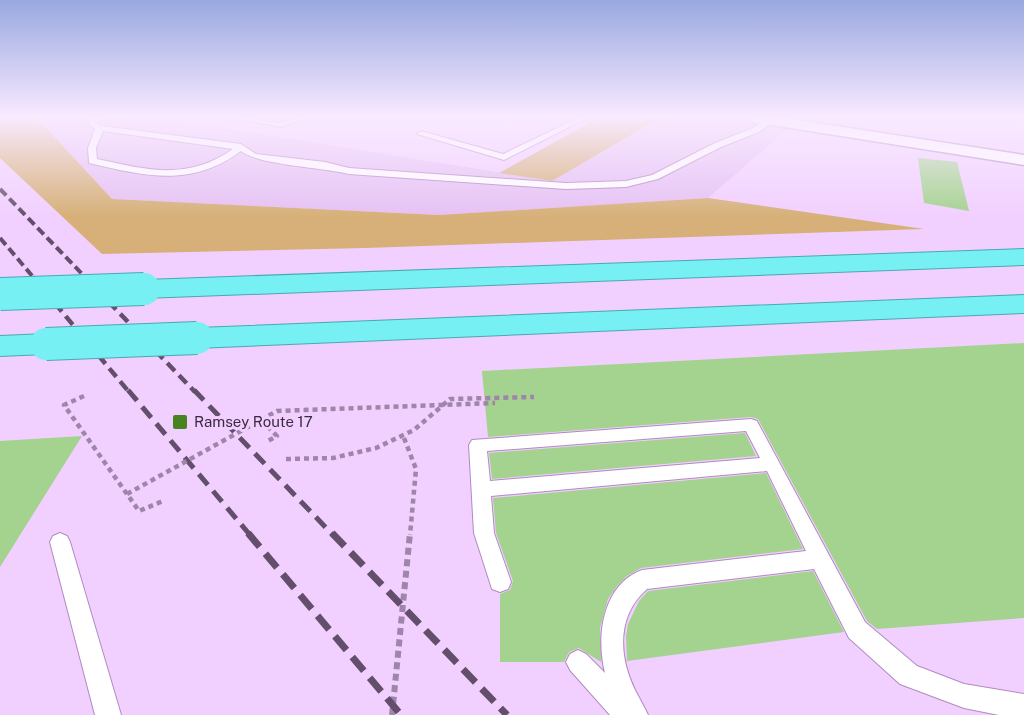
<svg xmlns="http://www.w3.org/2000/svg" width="1024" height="715" font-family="'Public Sans',sans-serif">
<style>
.built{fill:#e5c1f3}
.green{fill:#d6b078}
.building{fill:#a4d28f}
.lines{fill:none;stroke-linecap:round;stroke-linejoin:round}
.service-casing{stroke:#b18ac1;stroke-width:2}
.minor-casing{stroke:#b18ac1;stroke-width:3}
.trunk-casing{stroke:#4ba8b1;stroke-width:2}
.path-far1{stroke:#9e85a9;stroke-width:4.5;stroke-dasharray:5 4;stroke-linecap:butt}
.path{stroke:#9e85a9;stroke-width:6;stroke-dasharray:7 4.5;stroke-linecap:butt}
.service{fill:#fff;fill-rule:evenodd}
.minor{fill:#fff;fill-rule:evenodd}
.trunk{fill:#76f0f2;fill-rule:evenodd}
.rail-far3{stroke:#634f6b;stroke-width:4;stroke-dasharray:9 4.5;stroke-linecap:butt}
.rail-far2{stroke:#634f6b;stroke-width:4.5;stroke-dasharray:11 6;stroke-linecap:butt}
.rail-far1{stroke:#634f6b;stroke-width:5;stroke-dasharray:14 8;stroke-linecap:butt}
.rail{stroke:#634f6b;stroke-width:7;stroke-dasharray:18 9;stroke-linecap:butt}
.trunk-bridge-casing{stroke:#4ba8b1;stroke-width:34;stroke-linecap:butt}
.path-bridge{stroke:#9e85a9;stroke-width:4.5;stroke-dasharray:5 4;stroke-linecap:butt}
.trunk-bridge{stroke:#76f0f2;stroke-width:32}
.poi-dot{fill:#478321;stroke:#f1d0ff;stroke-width:2}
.labels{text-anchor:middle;stroke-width:6;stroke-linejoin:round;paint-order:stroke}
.poi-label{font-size:15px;fill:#3b2b41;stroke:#f1d0ff;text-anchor:start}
</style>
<rect width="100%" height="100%" fill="#f1d0ff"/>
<!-- built -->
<polygon class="built" points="36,117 200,117 185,122 552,181 662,117 734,117 790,127 708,198 439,215 112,199"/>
<!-- green -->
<g class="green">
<polygon points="0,117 36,117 112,199 439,215 708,198 924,229 366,248 102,254 0,158"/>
<polygon points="600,117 662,117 552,181 499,173"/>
</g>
<!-- building -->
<g class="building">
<polygon points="918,158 957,162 969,211 924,203"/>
<polygon points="1024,343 1024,618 877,629 867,621 758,419 751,417 488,437 482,371"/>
<polygon points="745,433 756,456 492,479 489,453"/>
<polygon points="82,436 0,567 0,441"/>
<polygon points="766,473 803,549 641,568 627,576 617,586 608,599 600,628 601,662 579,648 569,652 564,662 500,662 500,594 510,590 513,581 496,533 493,498"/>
<polygon points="813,571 844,632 627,661 626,636 628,624 639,601 648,591"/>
</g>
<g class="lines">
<defs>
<g id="service">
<path d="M91 117H103L97 124 102 126 241 144 256 154 325 162 349 168 566 183 626 181 652 175 715 143 753 128 768 118 775 120 759 132 721 147 658 179 626 187 566 189 349 174C322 167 258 165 241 151 191 188 145 176 89 163L88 148 95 129 89 125ZM103 131 233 149C187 181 148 170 97 159L96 148Z"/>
<path d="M230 117C247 115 266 125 282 122 292 120 300 116 310 117L281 127Z"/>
<polygon points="580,117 589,117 504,160 417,134 421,131 503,154"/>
<path d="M751 419 757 421 759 425 865 622 917 666 964 684 1024 694V715H999L964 708 900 684 849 638 814 569 647 589C617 615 618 655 635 690 639 698 644 706 648 715H610L570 670 566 662 570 654 578 650 586 654 605 673C596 637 602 585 642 570L806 551 767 471 491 496 494 533 511 582 508 589 500 592 492 589 474 533 469 445 472 440ZM746 431 760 458 490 481 487 451Z"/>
<polygon points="60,533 67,536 70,542 121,715 95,715 50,542 53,536"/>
</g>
<polygon id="minor" points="744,117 778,117 1024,155 1024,165 752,122"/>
<g id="trunk">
<polygon points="1024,249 1024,265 144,298 134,295 130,289 134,283 144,280"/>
<polygon points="1024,295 1024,313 197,348 186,345 181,338 186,331 197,328"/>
<polygon points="46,334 57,337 62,344 57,351 46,354 0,356 0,336"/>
</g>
</defs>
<!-- service casing -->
<use href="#service" class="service-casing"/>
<!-- minor casing -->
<use href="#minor" class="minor-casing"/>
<!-- trunk casing -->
<use href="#trunk" class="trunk-casing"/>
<!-- path-far1 -->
<g class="path-far1">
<polyline points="84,396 64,405 139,511 163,501"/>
<polyline points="261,420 277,436 268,441"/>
<polyline points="404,438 416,469 410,535"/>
<polyline points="286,459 333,458 376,448 414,430 450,399 534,397"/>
</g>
<!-- path -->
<polyline class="path" points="392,715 410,533"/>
<!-- service -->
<use href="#service" class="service"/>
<!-- minor -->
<use href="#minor" class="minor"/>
<!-- trunk -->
<use href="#trunk" class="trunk"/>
<!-- rail-far3 -->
<g class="rail-far3">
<polyline points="0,189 86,278"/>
<polyline points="0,238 34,278"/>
</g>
<!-- rail-far2 -->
<g class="rail-far2">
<polyline points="33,277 129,392"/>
<polyline points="85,277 195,392"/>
</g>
<!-- rail-far1 -->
<g class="rail-far1">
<polyline points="128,390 250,535"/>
<polyline points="194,390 333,535"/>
</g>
<!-- rail -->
<g class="rail">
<polyline points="248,533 401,715"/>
<polyline points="332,533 507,715"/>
</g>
<defs>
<g id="trunk-bridge">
<polyline points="0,294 144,289"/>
<polyline points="46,344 197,338"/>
</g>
</defs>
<!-- trunk-bridge casing -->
<use href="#trunk-bridge" class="trunk-bridge-casing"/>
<!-- path-bridge -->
<polyline class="path-bridge" points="127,494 277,411 495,403"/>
<!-- trunk-bridge -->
<use href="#trunk-bridge" class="trunk-bridge"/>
</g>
<!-- sky -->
<linearGradient id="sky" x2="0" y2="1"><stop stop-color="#99a8e1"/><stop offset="0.54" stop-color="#f9eaff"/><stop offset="1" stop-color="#f9eaff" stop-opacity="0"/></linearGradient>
<rect width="1024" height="217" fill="url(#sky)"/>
<!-- markers -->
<rect class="poi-dot" x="172" y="414" width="16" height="16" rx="3"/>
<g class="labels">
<!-- poi labels -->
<g class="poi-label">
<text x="194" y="427">Ramsey Route 17</text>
</g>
</g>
</svg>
